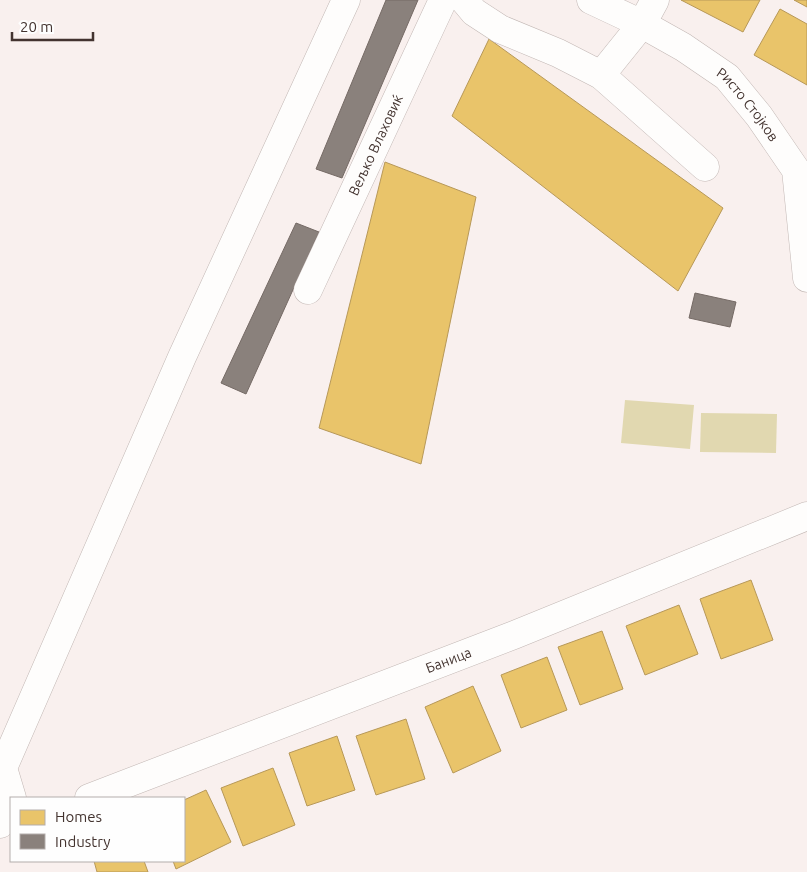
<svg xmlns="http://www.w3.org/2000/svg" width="807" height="872" font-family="Ubuntu,sans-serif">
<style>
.green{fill:#e1d8b0}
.homes{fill:#e9c46a;stroke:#b79858}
.industry{fill:#8a817c;stroke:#756a65}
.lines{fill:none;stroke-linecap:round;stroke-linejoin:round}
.street-casing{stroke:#c2b7b4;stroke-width:29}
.street{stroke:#fefdfc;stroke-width:28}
.labels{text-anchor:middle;stroke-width:5;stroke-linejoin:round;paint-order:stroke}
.street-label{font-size:14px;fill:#43332f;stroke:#fefefe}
</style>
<rect width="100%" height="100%" fill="#f9f0ee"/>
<!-- green -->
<g class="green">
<polygon points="625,400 694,405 690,449 621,443"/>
<polygon points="701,413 777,414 776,453 700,452"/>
</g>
<!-- homes -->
<g class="homes">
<polygon points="681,0 760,0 743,32"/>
<polygon points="794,0 807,0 807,7"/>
<polygon points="780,9 807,24 807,85 754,55"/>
<polygon points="489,39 723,208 678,291 452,116"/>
<polygon points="385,162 476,197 421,464 319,428"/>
<polygon points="751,580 773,640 721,659 700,599"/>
<polygon points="679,605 698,654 645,675 626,626"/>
<polygon points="602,631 623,689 580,705 558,647"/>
<polygon points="547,657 567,710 521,728 501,675"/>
<polygon points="473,686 501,751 453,773 425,707"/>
<polygon points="406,719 425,779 376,795 356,736"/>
<polygon points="337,736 355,790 307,806 289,753"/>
<polygon points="273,768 295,825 243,846 221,788"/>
<polygon points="206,790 231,842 176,869 173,861 184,861 184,800"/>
<polygon points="94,861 144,861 148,872 97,872"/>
</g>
<!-- industry -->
<g class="industry">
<polygon points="386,0 418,0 342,178 316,169"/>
<polygon points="296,223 319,232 246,394 221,383"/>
<polygon points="695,293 736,302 730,327 689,318"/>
</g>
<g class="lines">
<defs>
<g id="street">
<polyline points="464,0 474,12 500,29 558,53 601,75 705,167"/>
<path id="s1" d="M591 0 642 24 683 47 727 77 759 116 796 170 807 278"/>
<polyline points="601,75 642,24 655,0"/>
<path id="s2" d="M308 290 443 0"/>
<polyline points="12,798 3,768 182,357 346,0"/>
<path id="s3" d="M89 798 514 635 807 516"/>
<polyline points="0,824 11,799"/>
</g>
</defs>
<!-- street casing -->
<use href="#street" class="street-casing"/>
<!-- street -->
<use href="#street" class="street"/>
</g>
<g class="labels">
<!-- street labels -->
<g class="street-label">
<text dy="5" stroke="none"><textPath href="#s1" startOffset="191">Ристо Стојков</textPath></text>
<text dy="5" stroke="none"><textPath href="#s2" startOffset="160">Вељко Влаховиќ</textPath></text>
<text dy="5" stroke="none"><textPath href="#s3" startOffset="385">Баница</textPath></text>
</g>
</g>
<!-- legend -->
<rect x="10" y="797" width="175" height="65" fill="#fefefe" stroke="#b3adab"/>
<rect x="20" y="810" width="25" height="15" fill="#e9c46a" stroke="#b3adab"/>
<text x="55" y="822" font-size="15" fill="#43332f">Homes</text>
<rect x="20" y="834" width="25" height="15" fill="#8a817c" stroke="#b3adab"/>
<text x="55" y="847" font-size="15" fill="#43332f">Industry</text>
<!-- scale -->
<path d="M12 32v8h81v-8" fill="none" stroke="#43332f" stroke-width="2.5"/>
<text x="20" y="32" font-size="15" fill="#43332f" stroke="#fefefe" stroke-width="4" paint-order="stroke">20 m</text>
</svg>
